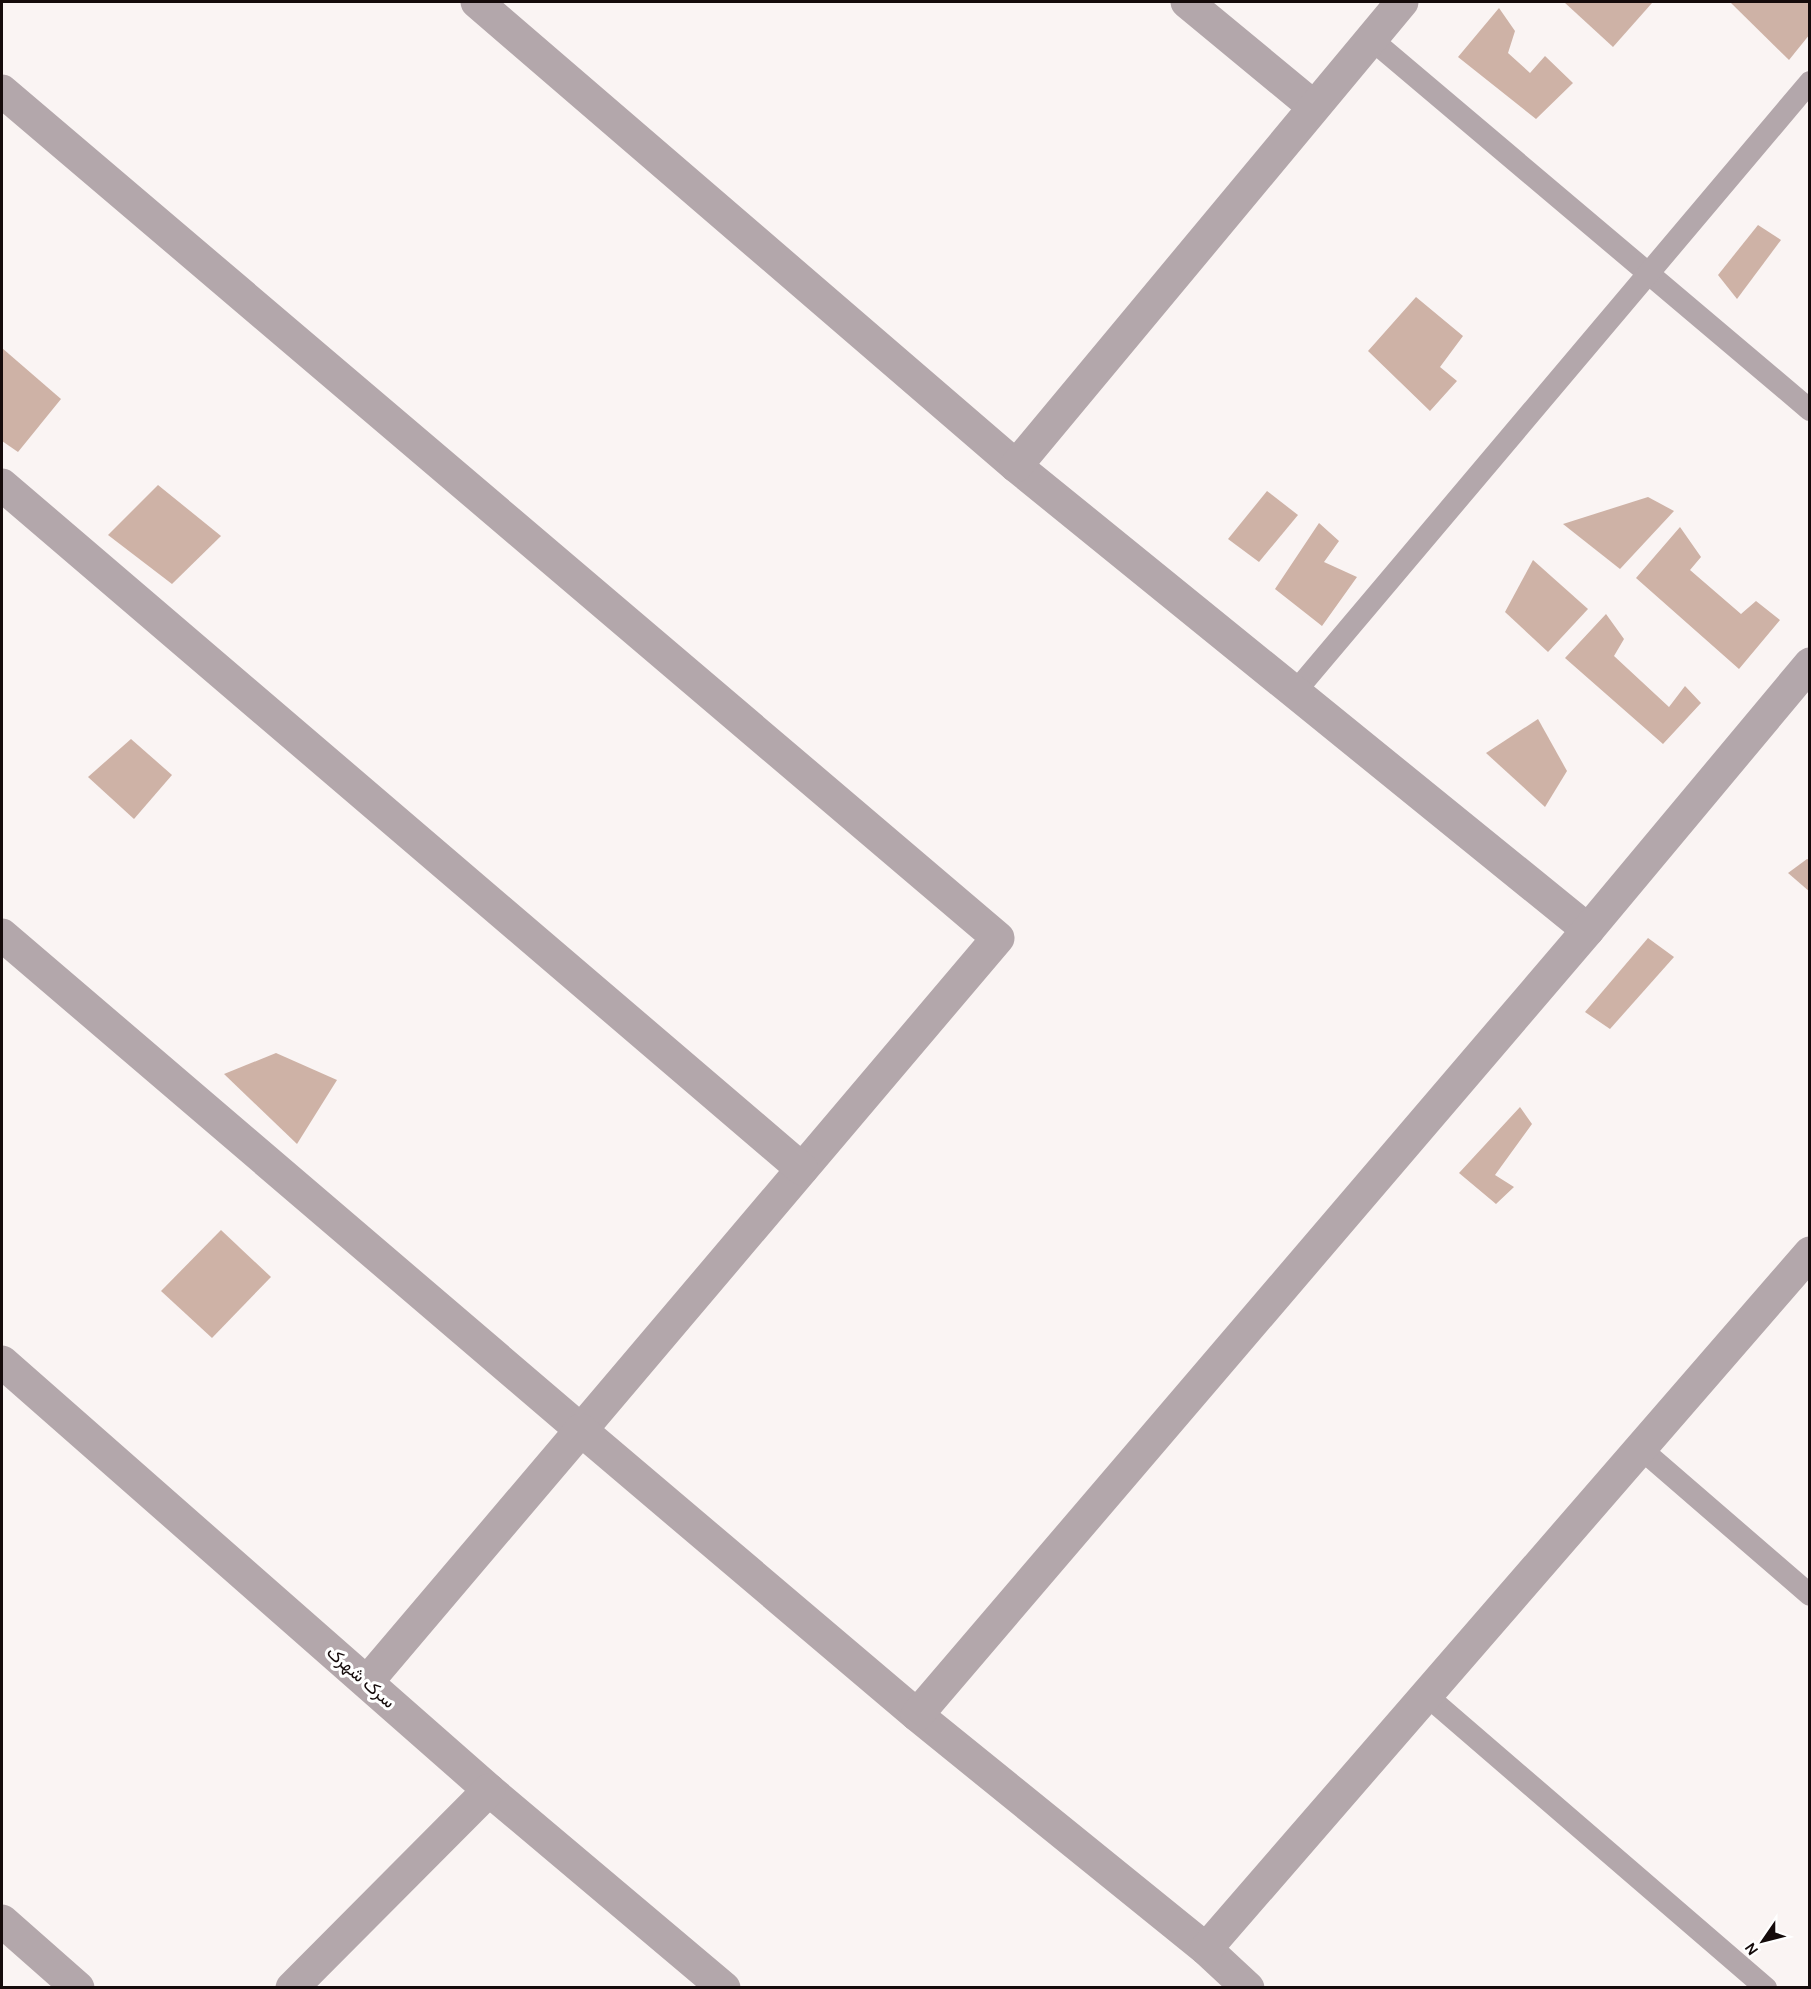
<svg xmlns="http://www.w3.org/2000/svg" width="1811" height="1989" font-family="Karla,Vazirmatn,sans-serif">
<style>
.building{fill:#ceb2a6}
.lines{fill:none;stroke-linecap:round;stroke-linejoin:round}
.lane{stroke:#b3a7ab;stroke-width:22}
.street{stroke:#b3a7ab;stroke-width:33}
.labels{text-anchor:middle;stroke-width:6;stroke-linejoin:round;paint-order:stroke}
.street-label{font-size:18px;fill:#150b0b;stroke:#fff}
</style>
<rect width="100%" height="100%" fill="#faf4f3"/>
<!-- building -->
<g class="building">
<polygon points="1564,2 1650,2 1652,3 1613,47"/>
<polygon points="1730,2 1810,2 1810,34 1789,60"/>
<polygon points="1499,8 1515,31 1508,53 1530,73 1545,56 1573,83 1536,119 1458,57"/>
<polygon points="1758,225 1781,240 1737,299 1718,275"/>
<polygon points="1416,297 1463,336 1440,367 1457,381 1430,411 1368,351"/>
<polygon points="2,348 61,399 18,452 2,441"/>
<polygon points="158,485 221,536 172,584 108,535"/>
<polygon points="1267,491 1298,515 1259,562 1228,539"/>
<polygon points="1648,497 1674,511 1620,569 1563,524"/>
<polygon points="1319,523 1339,541 1324,562 1357,577 1322,626 1275,589"/>
<polygon points="1680,527 1701,557 1690,570 1741,614 1756,601 1780,620 1739,669 1636,578"/>
<polygon points="1533,560 1588,609 1548,652 1505,612"/>
<polygon points="1606,614 1624,639 1614,656 1669,707 1685,686 1701,703 1663,744 1565,658"/>
<polygon points="1538,719 1567,771 1545,807 1486,753"/>
<polygon points="131,739 172,775 134,819 88,777"/>
<polygon points="1807,859 1810,860 1810,892 1788,873"/>
<polygon points="1648,938 1674,957 1610,1029 1585,1012"/>
<polygon points="276,1053 337,1080 297,1144 224,1074"/>
<polygon points="1520,1107 1532,1124 1495,1175 1514,1187 1496,1204 1459,1173"/>
<polygon points="221,1230 271,1277 212,1338 161,1291"/>
</g>
<g class="lines">
<!-- lane -->
<g class="lane">
<polyline points="1371,39 1810,410"/>
<polyline points="1295,692 1810,82"/>
<polyline points="1640,1448 1810,1595"/>
<polyline points="1426,1695 1766,1988"/>
</g>
<!-- street -->
<g class="street">
<polyline points="477,2 1016,466 1588,930"/>
<polyline points="1187,2 1314,107"/>
<polyline points="2,91 998,938 581,1430 2,935"/>
<polyline points="1016,466 1402,2"/>
<polyline points="2,485 802,1169"/>
<polyline points="2,1362 489,1790 724,1988"/>
<polyline points="367,1682 581,1430 917,1715 1206,1949 1248,1988"/>
<polyline points="917,1715 1588,930 1810,664"/>
<polyline points="2,1921 78,1988"/>
<polyline points="1206,1949 1810,1253"/>
<polyline points="292,1988 489,1790"/>
</g>
</g>
<g class="labels">
<!-- street labels -->
<g class="street-label">
<text transform="translate(361 1677) rotate(41)" y="6">سرک شهرک</text>
</g>
</g>
<!-- border -->
<rect width="1811" height="1989" fill="none" stroke="#150b0b" stroke-width="6"/>
<!-- north arrow -->
<g transform="translate(1763 1941) rotate(235)" stroke="#ffffff" stroke-width="4.5" paint-order="stroke">
<path d="M0-4.5L10 22L0 15L-10 22Z" fill="#150b0b"/>
<text y="-9" font-size="16" font-weight="bold" text-anchor="middle" fill="#150b0b">N</text>
</g>
</svg>
